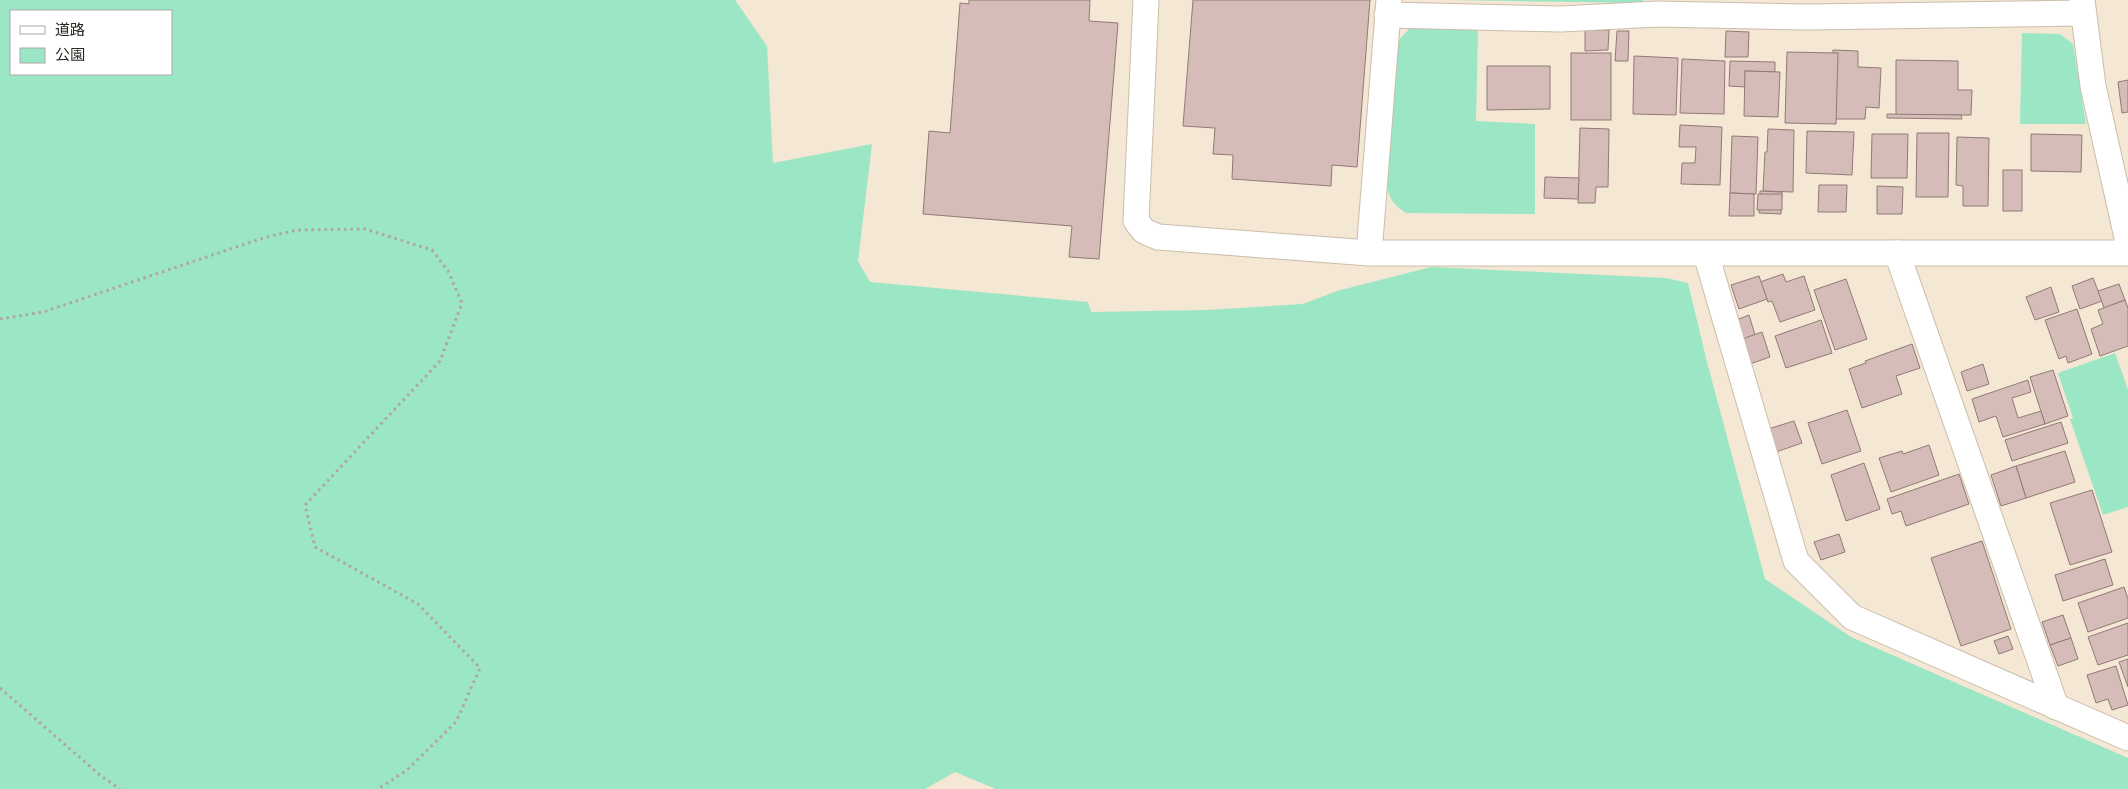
<svg xmlns="http://www.w3.org/2000/svg" width="2128" height="789" font-family="Karla,'Noto Sans JP',sans-serif">
<style>
.green{fill:#9be6c5;fill-rule:evenodd}
.building{fill:#d6bcb9;stroke:#917a76}
.lines{fill:none;stroke-linecap:round;stroke-linejoin:round}
.minor-casing{stroke:#cabeab;stroke-width:27}
.path{stroke:#b1a697;stroke-width:3;stroke-dasharray:2.5 4;stroke-linecap:butt}
.minor{stroke:#fff;stroke-width:25}
</style>
<rect width="100%" height="100%" fill="#f4e7d3"/>
<!-- green -->
<g class="green">
<path d="M0 0H735L767 46 773 163 872 144 858 261 870 282 1088 302 1091 312 1207 310 1303 304 1337 291 1431 267 1666 278 1688 283 1708 366 1765 579 1851 637 2128 758V789H996L955 772 925 789H0ZM11 11H171V74H11Z"/>
<polygon points="1452,0 1643,0 1643,3"/>
<path d="M1411 27 1478 28 1476 121 1535 124V214L1406 213C1395 206 1389 199 1387 187L1397 42Z"/>
<polygon points="2022,33 2060,34 2073,44 2086,124 2020,124"/>
<polygon points="2115,353 2128,390 2128,507 2103,515 2070,419 2073,418 2058,373"/>
</g>
<!-- building -->
<g class="building">
<polygon points="969,0 1090,0 1089,21 1118,23 1099,259 1069,257 1072,226 923,214 929,131 950,133 960,3 969,4"/>
<polygon points="1193,0 1370,0 1357,167 1332,165 1331,186 1232,179 1233,155 1213,154 1215,128 1183,126"/>
<polygon points="1585,30 1609,30 1608,50 1585,51"/>
<polygon points="1617,31 1629,31 1628,61 1615,61"/>
<polygon points="1726,31 1749,32 1748,57 1725,57"/>
<polygon points="1833,50 1858,51 1858,67 1881,68 1879,108 1866,107 1865,119 1831,119"/>
<polygon points="1787,52 1838,53 1836,124 1785,123"/>
<rect x="1571" y="53" width="40" height="67"/>
<polygon points="1634,56 1678,58 1676,115 1633,114"/>
<polygon points="1682,59 1725,61 1724,114 1680,113"/>
<polygon points="1896,60 1958,61 1958,90 1972,90 1971,115 1896,115"/>
<polygon points="1730,61 1775,62 1775,72 1745,71 1745,87 1729,86"/>
<polygon points="1487,66 1550,66 1550,109 1487,110"/>
<polygon points="1745,71 1780,72 1778,117 1744,116"/>
<polygon points="2128,80 2128,112 2122,113 2118,82"/>
<polygon points="1887,114 1961,115 1962,119 1887,118"/>
<polygon points="1680,125 1722,127 1720,185 1681,184 1682,163 1695,163 1696,147 1679,147"/>
<polygon points="1580,128 1609,129 1608,187 1596,187 1595,203 1578,203"/>
<polygon points="1768,129 1794,130 1793,192 1763,191 1765,152 1767,152"/>
<polygon points="1807,131 1854,132 1852,175 1806,173"/>
<polygon points="1917,133 1949,133 1948,197 1916,197"/>
<polygon points="1872,134 1908,134 1907,178 1871,178"/>
<polygon points="2031,134 2082,135 2081,172 2031,171"/>
<polygon points="1732,136 1758,137 1756,194 1730,193"/>
<polygon points="1957,137 1989,138 1988,206 1963,206 1963,186 1956,185"/>
<rect x="2003" y="170" width="19" height="41"/>
<polygon points="1545,177 1579,178 1578,199 1544,198"/>
<polygon points="1819,185 1847,185 1846,212 1818,212"/>
<polygon points="1877,186 1903,187 1902,214 1877,214"/>
<polygon points="1760,191 1782,192 1781,214 1759,213"/>
<polygon points="1730,193 1754,194 1754,216 1729,216"/>
<polygon points="1758,194 1782,194 1782,210 1757,210"/>
<polygon points="1783,274 1786,282 1804,276 1815,310 1780,322 1772,301 1768,302 1760,282"/>
<polygon points="1759,276 1767,299 1739,309 1731,285"/>
<polygon points="2093,278 2102,301 2080,309 2072,286"/>
<polygon points="1846,279 1867,339 1835,350 1814,290"/>
<polygon points="2119,284 2125,300 2104,308 2098,291"/>
<polygon points="2051,287 2059,312 2035,320 2026,297"/>
<polygon points="2125,300 2128,308 2128,346 2100,356 2091,329 2103,324 2098,310"/>
<polygon points="2077,309 2092,354 2068,363 2066,356 2059,359 2045,320"/>
<polygon points="1749,315 1755,335 1740,340 1734,321"/>
<polygon points="1821,320 1832,353 1786,368 1775,336"/>
<polygon points="1762,332 1770,357 1747,365 1739,340"/>
<polygon points="1912,344 1920,368 1896,376 1902,394 1862,408 1849,369 1866,363 1865,361"/>
<polygon points="1983,364 1989,384 1967,391 1961,372"/>
<polygon points="2053,370 2068,416 2045,424 2030,377"/>
<polygon points="2028,380 2031,392 2012,398 2018,418 2041,411 2045,424 2003,437 1996,416 1979,422 1972,399"/>
<polygon points="1847,410 1861,451 1822,464 1808,423"/>
<polygon points="1794,421 1802,443 1776,452 1768,429"/>
<polygon points="2061,422 2068,443 2012,461 2005,440"/>
<polygon points="1929,445 1939,475 1891,492 1879,458 1902,451 1903,454"/>
<polygon points="2065,451 2075,482 2026,498 2016,466"/>
<polygon points="1864,463 1880,509 1846,521 1831,475"/>
<polygon points="2016,466 2026,498 2001,506 1991,475"/>
<polygon points="1959,474 1969,504 1906,526 1901,511 1892,514 1887,499"/>
<polygon points="2092,490 2112,552 2070,565 2050,503"/>
<polygon points="1839,534 1845,552 1821,560 1814,542"/>
<polygon points="1982,541 2011,629 1961,646 1931,558"/>
<polygon points="2105,559 2113,585 2063,601 2055,575"/>
<polygon points="2124,587 2128,599 2128,618 2088,632 2078,603"/>
<polygon points="2063,615 2071,638 2050,645 2042,622"/>
<polygon points="2128,623 2128,655 2098,665 2088,637"/>
<polygon points="2008,636 2013,649 1999,654 1994,641"/>
<polygon points="2071,638 2078,659 2058,666 2050,645"/>
<polygon points="2128,659 2128,687 2119,662"/>
<polygon points="2116,666 2128,705 2112,710 2108,699 2096,703 2087,675"/>
</g>
<g class="lines">
<defs>
<g id="minor">
<polyline points="1146,0 1136,221 1144,231 1158,237 1369,253 2128,253"/>
<polyline points="2082,0 2093,86 2128,242"/>
<polyline points="1387,15 1561,19 1657,14 1808,17 2082,13"/>
<polyline points="1369,253 1389,0"/>
<polyline points="1897,253 2056,707"/>
<polyline points="1706,254 1796,561 1852,617 2128,738"/>
</g>
</defs>
<!-- minor casing -->
<use href="#minor" class="minor-casing"/>
<!-- path -->
<g class="path">
<polyline points="0,319 43,312 263,238 297,230 365,229 432,250 448,271 462,303 440,361 305,505 315,547 418,604 480,668 456,722 407,770 378,789"/>
<polyline points="0,688 101,776 120,789"/>
</g>
<!-- minor -->
<use href="#minor" class="minor"/>
</g>
<!-- legend -->
<rect x="10" y="10" width="162" height="65" fill="#ffffff" stroke="#aba9a6"/>
<rect x="20" y="26" width="25" height="8" fill="#ffffff" stroke="#aba9a6"/>
<text x="55" y="35" font-size="15" fill="#2c2720">道路</text>
<rect x="20" y="48" width="25" height="15" fill="#9be6c5" stroke="#aba9a6"/>
<text x="55" y="60" font-size="15" fill="#2c2720">公園</text>
</svg>
